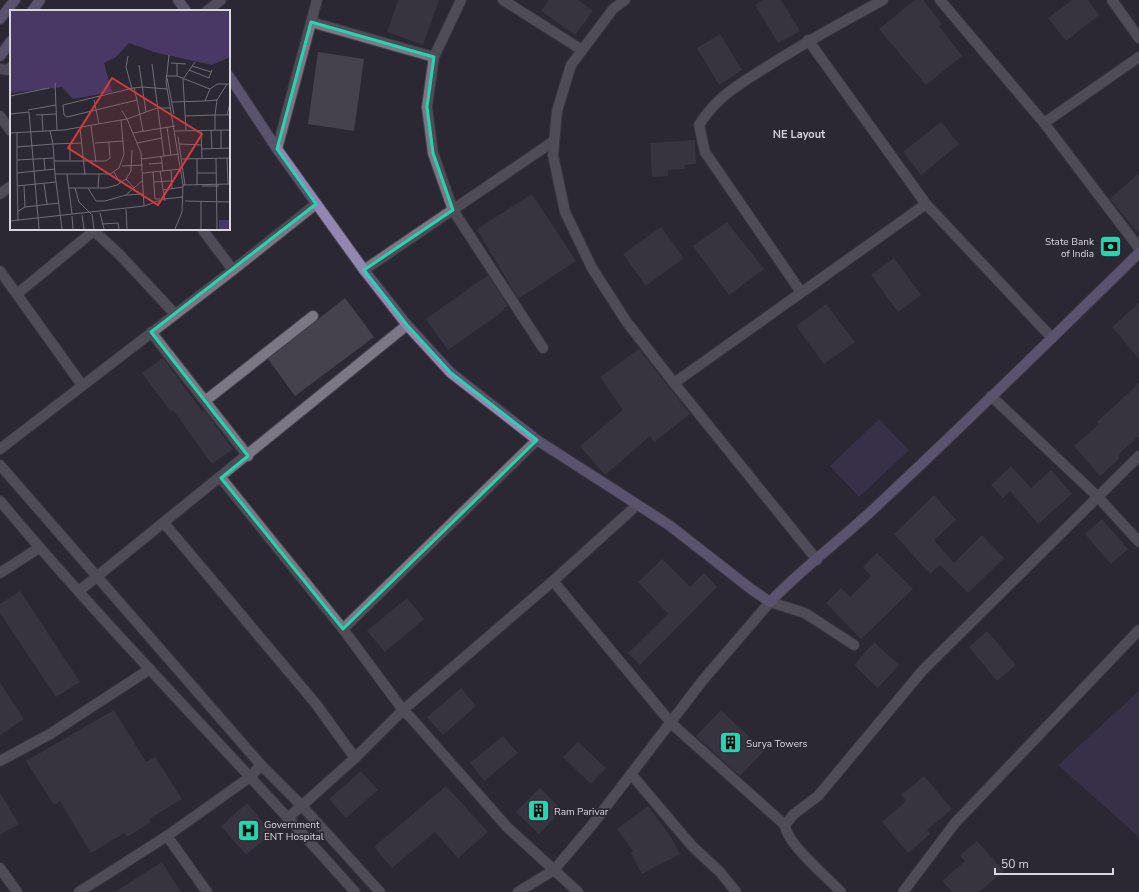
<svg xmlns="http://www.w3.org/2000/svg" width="1139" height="892" font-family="'Nunito Sans',sans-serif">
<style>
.green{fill:#473865}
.building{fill:#45424e}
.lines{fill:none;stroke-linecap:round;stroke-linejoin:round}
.minor-casing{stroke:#47444e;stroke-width:12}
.major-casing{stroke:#47444e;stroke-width:12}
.minor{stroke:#7b7885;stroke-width:10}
.major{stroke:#9486b3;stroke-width:10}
.marked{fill:none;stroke:#25d5ae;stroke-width:3;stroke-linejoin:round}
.labels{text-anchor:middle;stroke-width:3.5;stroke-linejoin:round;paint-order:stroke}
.poi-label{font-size:10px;fill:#d9d7de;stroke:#2b2833;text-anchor:start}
.neighbourhood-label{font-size:11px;font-weight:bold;fill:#d3cfdd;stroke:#2b2833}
.inset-road{fill:none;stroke:#716e77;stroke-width:1}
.view{fill:#d63a3a;fill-opacity:0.15;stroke:#d63a3a;stroke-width:2}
.inset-edge{fill:none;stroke:#d9d7de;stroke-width:2}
</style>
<rect width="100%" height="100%" fill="#2b2833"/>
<!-- green -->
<g class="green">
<polygon points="879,419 909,450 859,497 830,466"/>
<polygon points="1139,691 1139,837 1058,765"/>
</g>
<!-- building -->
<g class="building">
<polygon points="398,0 439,0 423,45 387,32"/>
<polygon points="549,0 578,0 593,11 575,35 541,11"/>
<polygon points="764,0 781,0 800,31 778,43 755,5"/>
<polygon points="915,0 923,0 942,24 939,26 962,56 926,85 879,29"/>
<polygon points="1072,0 1088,0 1099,15 1066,41 1048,18"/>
<polygon points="720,34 742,70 719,85 697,48"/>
<polygon points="318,52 364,59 354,131 308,124"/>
<polygon points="941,122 959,144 921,175 903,152"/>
<polygon points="695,140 696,164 684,165 685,169 668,170 668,176 652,177 650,143"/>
<polygon points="1139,173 1139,234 1110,199"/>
<polygon points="532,194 576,261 518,299 477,229"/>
<polygon points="727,222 764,269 729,295 693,246"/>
<polygon points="661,227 684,258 646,286 623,254"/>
<polygon points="894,258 921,295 898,312 871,275"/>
<polygon points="488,275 508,306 504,308 505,310 448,350 426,319"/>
<polygon points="345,298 374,337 295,396 268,359"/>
<polygon points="1139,303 1139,359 1112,327"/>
<polygon points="826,304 855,342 824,364 796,326"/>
<polygon points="639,349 690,414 654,442 650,436 605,475 580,446 623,410 600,377"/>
<polygon points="163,358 202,411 204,410 233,449 212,464 173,410 171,412 142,373"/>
<polygon points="1139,383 1139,436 1118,455 1120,458 1100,476 1074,446 1099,424 1097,422"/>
<polygon points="1011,466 1031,488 1051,470 1072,494 1038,524 1010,491 1003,498 991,485"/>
<polygon points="934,495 956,520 934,540 954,563 982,535 1004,558 968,593 940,565 930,574 894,534"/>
<polygon points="1102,519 1128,549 1111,564 1085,534"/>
<polygon points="877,553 913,589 861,639 826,603 841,588 850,597 871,576 863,567"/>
<polygon points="662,559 690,587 704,573 717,587 640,665 628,653 668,614 638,582"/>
<polygon points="20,591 80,682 56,697 0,613 0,604"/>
<polygon points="407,598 424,619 385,652 367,631"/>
<polygon points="987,631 1016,665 997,681 969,647"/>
<polygon points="874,642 899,665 878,688 854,665"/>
<polygon points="0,683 24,719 0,735"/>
<polygon points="461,688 476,706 443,735 427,717"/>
<polygon points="114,710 146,762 155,757 182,799 149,819 151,822 127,837 124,833 91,853 60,801 54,805 26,761"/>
<polygon points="721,710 764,751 740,776 696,736"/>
<polygon points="503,736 518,753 484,781 470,763"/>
<polygon points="578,742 606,768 591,784 563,757"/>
<polygon points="361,771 378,790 346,818 329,799"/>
<polygon points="924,776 952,809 927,830 930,834 908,853 882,822 906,801 901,795"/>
<polygon points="446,786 488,832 458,858 435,832 392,868 374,847"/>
<polygon points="540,788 562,810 539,834 516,812"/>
<polygon points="0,793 19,824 0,835"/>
<polygon points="247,803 272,833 246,855 221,826"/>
<polygon points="648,806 671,837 680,854 642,874 631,853 633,851 617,829"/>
<polygon points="977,841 1004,871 979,892 952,892 942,881 965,861 960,855"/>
<polygon points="162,862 181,892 115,892"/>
</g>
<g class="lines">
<defs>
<g id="minor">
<polyline points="461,0 434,57 427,107 433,153 453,210 543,348"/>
<polyline points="503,0 582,50"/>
<polyline points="625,0 613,9 571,65 557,111 553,155 565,212 592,268 626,321 674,383 817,560"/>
<polyline points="940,0 1044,123 1139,248"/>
<polyline points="1112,0 1139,38"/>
<polyline points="207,11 221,0"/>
<polyline points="311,22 434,57"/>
<polyline points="808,40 926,204 1052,338"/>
<polyline points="0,69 7,70 11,67"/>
<polyline points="0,116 11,131"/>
<polyline points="1044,123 1139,57"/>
<polyline points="277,149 317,0"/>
<polyline points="0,194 11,186"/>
<polyline points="92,229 120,255 175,314"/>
<polyline points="202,229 233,270"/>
<polyline points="364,270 554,141"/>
<polyline points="0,271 82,385"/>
<path d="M801 292 705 152 699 125C717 96 741 83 768 66 806 42 844 21 883 0"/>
<polyline points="17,294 96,229"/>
<polyline points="151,332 248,456"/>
<polyline points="674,383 926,204"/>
<polyline points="991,396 1097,496 1139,542"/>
<polyline points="205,401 313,316"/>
<polyline points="0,449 233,270 316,204"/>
<polyline points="0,465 261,765 302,806 380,892"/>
<polyline points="221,478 343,629 403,710 412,719 507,827 578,892"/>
<path d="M0 501C113 636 238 760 355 892"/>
<polyline points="164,523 316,704 355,758"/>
<polyline points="0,573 39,548"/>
<polyline points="553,581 672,724 785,825"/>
<polyline points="79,591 407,325"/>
<polyline points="343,629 537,440"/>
<polyline points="0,761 50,734 150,669"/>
<polyline points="631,774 692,846 720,872 736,892"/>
<polyline points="288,818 355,758 403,710 553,581 637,505"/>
<polyline points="167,836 207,892"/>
<polyline points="0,868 17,892"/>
<polyline points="79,892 167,836 250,777 261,765"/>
<polyline points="518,892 554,870 592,825 703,680 770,602 805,613 854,645"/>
<path d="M841 892C827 877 786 843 785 825L794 814 818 796 923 670 1139 456"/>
<polyline points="903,892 955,823 1139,630"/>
</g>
<g id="major">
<polyline points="178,0 186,11"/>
<polyline points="32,11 40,0"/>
<polyline points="0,19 15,0"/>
<polyline points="0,56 11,41"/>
<path d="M229 76 277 149 364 270 407 325 451 373 537 440 669 525 751 589 770 602C804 566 845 537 880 503 968 421 1053 337 1139 253"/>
</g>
</defs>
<!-- minor casing -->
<use href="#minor" class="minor-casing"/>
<!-- major casing -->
<use href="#major" class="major-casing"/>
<!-- minor -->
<use href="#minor" class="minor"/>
<!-- major -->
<use href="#major" class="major"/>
</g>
<!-- marked area -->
<path d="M0 0H1139V892H0ZM311 22 434 57 427 107 433 153 453 210 364 270 407 325 451 373 537 440 343 629 221 478 248 456 151 332 316 204 277 149Z" fill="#2b2833" fill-opacity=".55" fill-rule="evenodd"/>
<path class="marked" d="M311 22 434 57 427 107 433 153 453 210 364 270 407 325 451 373 537 440 343 629 221 478 248 456 151 332 316 204 277 149Z"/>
<!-- icons -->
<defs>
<symbol id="bank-square" viewBox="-11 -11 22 22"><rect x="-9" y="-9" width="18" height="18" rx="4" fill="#25d5ae" stroke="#2b2833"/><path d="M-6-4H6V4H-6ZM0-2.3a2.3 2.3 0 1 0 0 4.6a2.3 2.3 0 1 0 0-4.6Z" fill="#111"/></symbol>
<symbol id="building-square" viewBox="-11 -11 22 22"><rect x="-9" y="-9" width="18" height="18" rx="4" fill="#25d5ae" stroke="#2b2833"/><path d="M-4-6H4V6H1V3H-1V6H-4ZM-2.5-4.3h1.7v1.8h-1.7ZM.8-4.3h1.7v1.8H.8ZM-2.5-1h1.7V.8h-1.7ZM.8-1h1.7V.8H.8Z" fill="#111"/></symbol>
<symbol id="hospital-square" viewBox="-11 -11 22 22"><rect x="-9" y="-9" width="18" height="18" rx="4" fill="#25d5ae" stroke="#2b2833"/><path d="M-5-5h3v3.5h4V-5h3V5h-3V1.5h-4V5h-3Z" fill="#111"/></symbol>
</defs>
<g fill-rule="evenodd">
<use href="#bank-square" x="1098" y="234" width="25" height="25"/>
<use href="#building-square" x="718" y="730" width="25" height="25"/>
<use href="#building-square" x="526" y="798" width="25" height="25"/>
<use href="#hospital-square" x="236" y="818" width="25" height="25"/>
</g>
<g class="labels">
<!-- poi labels -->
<g class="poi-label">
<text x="1094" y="245" text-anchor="end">State Bank<tspan x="1094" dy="12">of India</tspan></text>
<text x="746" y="747">Surya Towers</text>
<text x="554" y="815">Ram Parivar</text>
<text x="264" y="828">Government<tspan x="264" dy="12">ENT Hospital</tspan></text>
</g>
<!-- neighbourhood labels -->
<g class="neighbourhood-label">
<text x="799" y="138">NE Layout</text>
</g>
</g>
<!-- overview -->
<g transform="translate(10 10)">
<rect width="220" height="220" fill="#2b2833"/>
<path d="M0 1H220V47L202 55 144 42 119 33 106 47 94 53 102 82 63 89 52 77 0 83ZM209 210H220V219H209Z" fill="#473865"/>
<path class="inset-road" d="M159 45 156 72 173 175 220 174M118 46 116 57 122 79M161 53 176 54M142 54 154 146M129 55 136 102M182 56 201 62M179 60 199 68 202 60M156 66H167L200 79 207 74H220M167 66V53M157 68 164 104M45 73 47 120M124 78 127 90 57 107 54 105 53 95 123 78H124L132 77 157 79M0 86 39 78M84 90 89 114M127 90 133 121M195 91 207 90 217 74M162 92 195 91 200 79M18 100 46 95M112 101 117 109 147 98H161M0 104 19 102 29 219M26 105 46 104M32 105 33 121M217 105 220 93M175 106 205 105 207 90M81 116 86 152M157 117 161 145M70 118 75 165M176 120 173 69 185 52M191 120 192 149M201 120 202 139M205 120V105H220M211 120V139M40 121 43 134 71 133M165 121 220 120M0 123 54 120 117 109 131 143 134 196M7 123V163L45 159M123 123 165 116M168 127 175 175M85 133 114 131M127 133 152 128M60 134V150M169 134 192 135M7 137 43 134 44 148M192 139 220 138M151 146 153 161M34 148 35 160M217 148 218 174M132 149 169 144M172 149 220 148M187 149V175M206 149 207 219M7 150 44 148V151H96L100 148 99 132M44 151 45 164M139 154 152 153M112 156 133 155M161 160 162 179M150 161 155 191M104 162 110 173M143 162 145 189H150M7 163 8 211M133 163 171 159M187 163H206M57 164H100L109 158 114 144 111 110M116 169 124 178M144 172 161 171M34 174 37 194M7 176 46 172M14 176 15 197M192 176H209M59 178H96L107 175 116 169 121 161 122 140M65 178 69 192 81 204M78 178 86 191H95L116 185 133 170M88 178 89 164M153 180 173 177M116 185 133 184M175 191 220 192M191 192V219M116 199 117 219M7 202 15 197 49 193M90 203 94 219M82 204 84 219M72 205 74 219M62 206 63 219M0 211 134 196 154 189 173 187M92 214 108 213 109 219M52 219 45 164H57L62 204M165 219 172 202 173 175"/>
<path class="view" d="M102 68 192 124 148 195 58 138Z"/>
<rect width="220" height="220" class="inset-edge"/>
</g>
<!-- scale -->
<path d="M995 868v6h118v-6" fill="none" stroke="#d9d7de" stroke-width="2"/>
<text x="1001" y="868" font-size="12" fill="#d9d7de" stroke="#2b2833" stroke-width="3" paint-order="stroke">50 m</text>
</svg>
